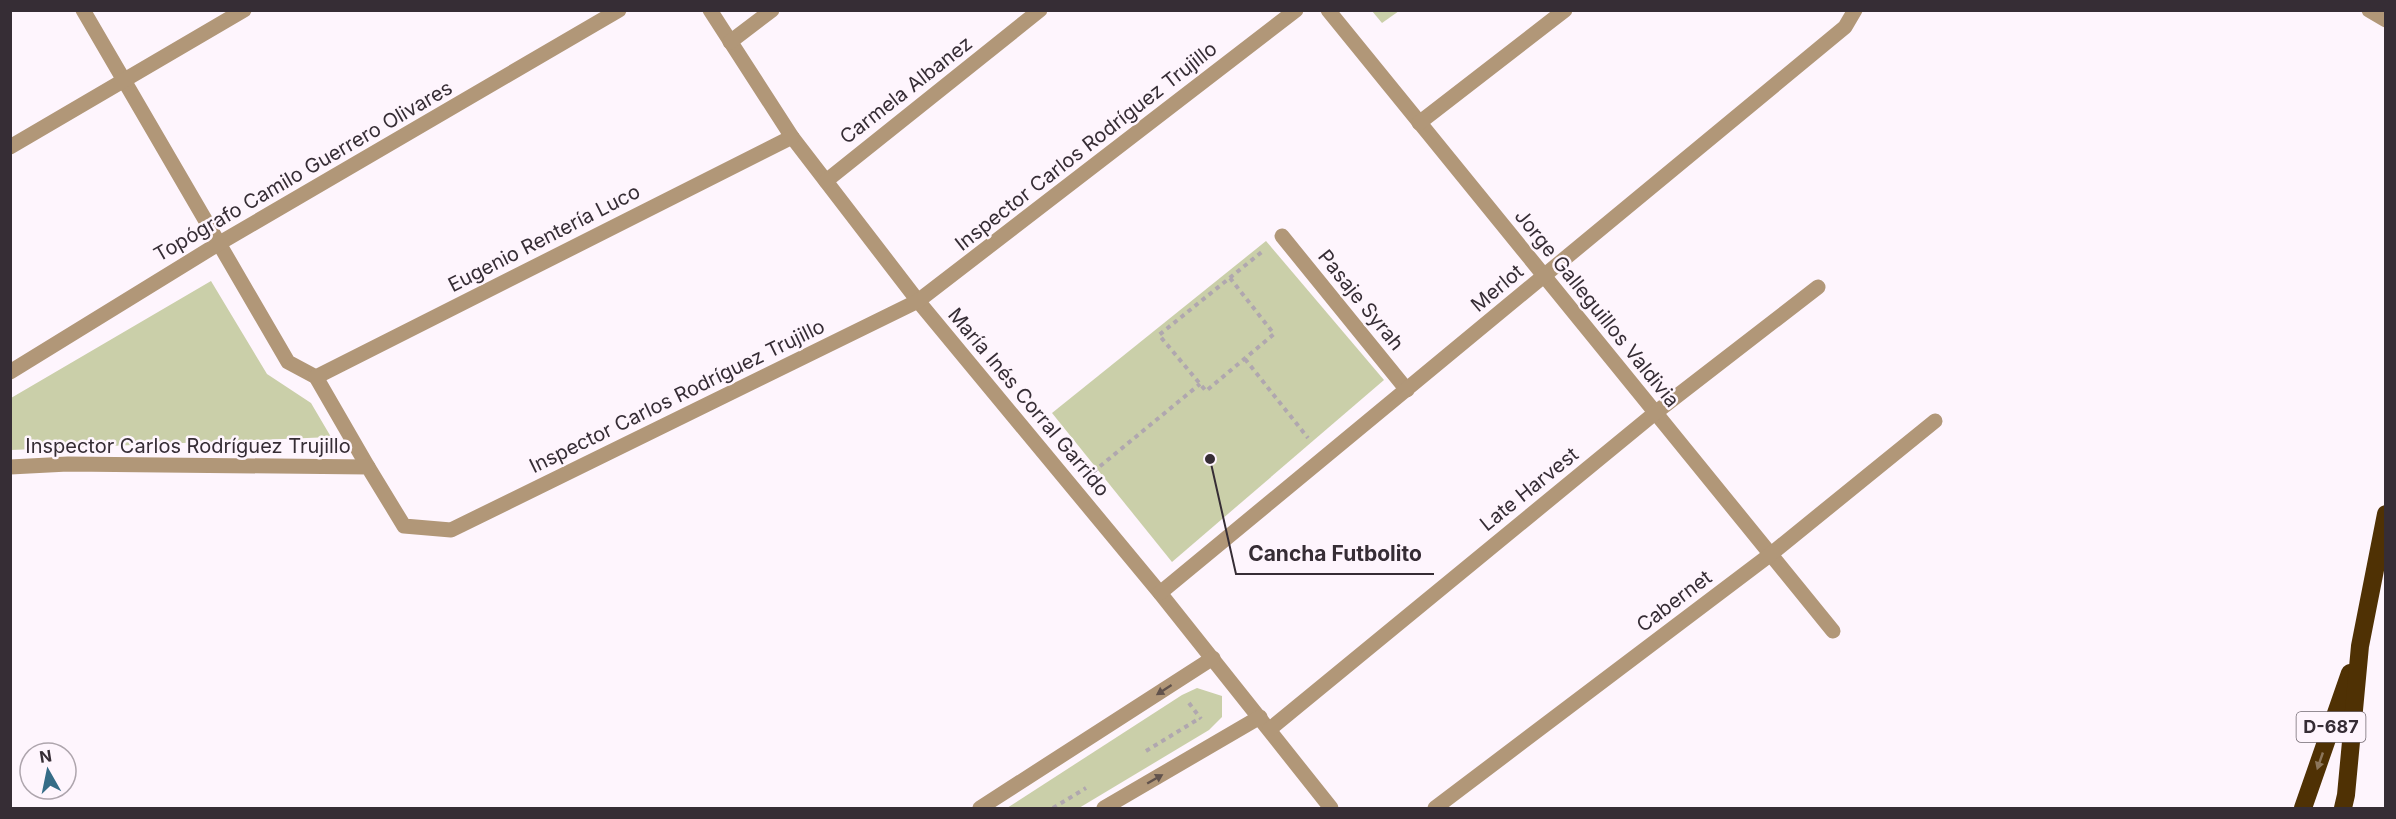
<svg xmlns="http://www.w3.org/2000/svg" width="2396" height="819" font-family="Inter,sans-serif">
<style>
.green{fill:#cacfa9}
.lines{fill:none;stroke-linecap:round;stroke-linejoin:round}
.path{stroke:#b0a7af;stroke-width:4;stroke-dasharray:4.5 4.5;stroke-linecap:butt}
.minor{stroke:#b19778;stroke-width:15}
.highway{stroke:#4f3104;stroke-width:18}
.oneway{fill:#61524c}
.oneway2{fill:#8c765b}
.labels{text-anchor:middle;stroke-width:5;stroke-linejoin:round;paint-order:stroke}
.shield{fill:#fef5fd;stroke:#726971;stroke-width:1.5}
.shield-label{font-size:18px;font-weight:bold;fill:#362d35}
.street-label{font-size:20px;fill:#362d35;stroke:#fef5fd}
.leader{fill:none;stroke:#362d35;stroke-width:2}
.callout-dot{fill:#362d35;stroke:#fef5fd;stroke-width:2}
.callout-label{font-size:21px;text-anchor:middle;font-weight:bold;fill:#362d35;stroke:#fef5fd;stroke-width:5;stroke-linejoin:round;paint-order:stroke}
</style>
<rect width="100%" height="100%" fill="#fef5fd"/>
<!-- green -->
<g class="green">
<polygon points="1372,11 1399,11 1382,23"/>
<polygon points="1266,241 1384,380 1172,562 1052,413"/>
<polygon points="211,281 267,374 311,403 331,437 11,450 11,398"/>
<polygon points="1197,688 1222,696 1222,717 1209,730 1079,808 1007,808 1182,695"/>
</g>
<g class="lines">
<!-- path -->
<g class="path">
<polyline points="1230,278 1274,334 1206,391 1159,335 1263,251"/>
<polyline points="1245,359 1308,438"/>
<polyline points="1093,472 1200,384"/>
<polyline points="1189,703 1201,719"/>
<polyline points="1146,751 1200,718"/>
<polyline points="1053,808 1086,788"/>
</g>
<!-- minor -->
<g class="minor">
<polyline points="83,10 288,362 316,377 368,467"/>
<polyline points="710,10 792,137 918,301 1160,593 1331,808"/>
<polyline points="1328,10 1833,631"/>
<polyline points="2369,10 2386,20"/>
<polyline points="730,42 772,10"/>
<polyline points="1419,123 1565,10"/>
<polyline points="10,147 244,10"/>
<polyline points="826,181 1040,10"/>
<polyline points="1282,236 1407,390"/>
<polyline points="10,372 218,244 619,10"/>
<polyline points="316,377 792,137"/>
<polyline points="10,467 68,464 368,467 404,526 451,530 918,301 1296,10"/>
<polyline points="1160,593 1845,27 1855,10"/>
<polyline points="1270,729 1655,413 1818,287"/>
<polyline points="980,808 1213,658"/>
<polyline points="1104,808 1260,717"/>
<polyline points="1435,808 1771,554 1935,421"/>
</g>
<!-- highway -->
<g class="highway">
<polyline points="2303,808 2350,673"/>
<polyline points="2343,808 2346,795 2360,646 2386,514"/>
</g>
</g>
<!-- one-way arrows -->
<defs><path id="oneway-solid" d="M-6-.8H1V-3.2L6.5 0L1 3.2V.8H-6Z" transform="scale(1.5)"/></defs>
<g class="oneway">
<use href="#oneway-solid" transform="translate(1164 690) rotate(147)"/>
<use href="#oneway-solid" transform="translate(1155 779) rotate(-30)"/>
</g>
<use class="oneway2" href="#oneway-solid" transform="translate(2320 761) rotate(109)"/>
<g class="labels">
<!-- shield labels -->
<rect class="shield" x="2296.5" y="712" width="69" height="30" rx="4.5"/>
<g class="shield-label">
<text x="2331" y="733">D-687</text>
</g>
<!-- street labels -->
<g class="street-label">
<text transform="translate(906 90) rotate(-38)" y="7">Carmela Albanez</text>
<text transform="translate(1086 146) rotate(-38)" y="7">Inspector Carlos Rodríguez Trujillo</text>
<text transform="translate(303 171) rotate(-30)" y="7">Topógrafo Camilo Guerrero Olivares</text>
<text transform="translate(544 238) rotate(-27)" y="7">Eugenio Rentería Luco</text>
<text transform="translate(1497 288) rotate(-40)" y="7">Merlot</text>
<text transform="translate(1361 300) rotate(51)" y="7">Pasaje Syrah</text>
<text transform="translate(1597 308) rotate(51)" y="7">Jorge Galleguillos Valdivia</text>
<text transform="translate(677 396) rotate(-26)" y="7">Inspector Carlos Rodríguez Trujillo</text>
<text transform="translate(1029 402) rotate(50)" y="7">María Inés Corral Garrido</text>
<text x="188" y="453">Inspector Carlos Rodríguez Trujillo</text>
<text transform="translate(1529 489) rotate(-39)" y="7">Late Harvest</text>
<text transform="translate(1674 601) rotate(-37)" y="7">Cabernet</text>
</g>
</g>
<!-- callouts -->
<path class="leader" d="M1210 459L1236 574H1434"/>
<circle class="callout-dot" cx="1210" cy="459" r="6"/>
<g class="callout-label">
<text x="1335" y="561">Cancha Futbolito</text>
</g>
<!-- border -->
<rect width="2396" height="819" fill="none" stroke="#362d35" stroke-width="24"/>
<!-- north arrow -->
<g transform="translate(48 771) rotate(351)"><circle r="28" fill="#fef5fd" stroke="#aea5ad" stroke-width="1.5"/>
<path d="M0-4.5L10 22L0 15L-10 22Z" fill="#356c87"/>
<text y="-9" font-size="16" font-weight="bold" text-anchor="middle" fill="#362d35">N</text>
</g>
</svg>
